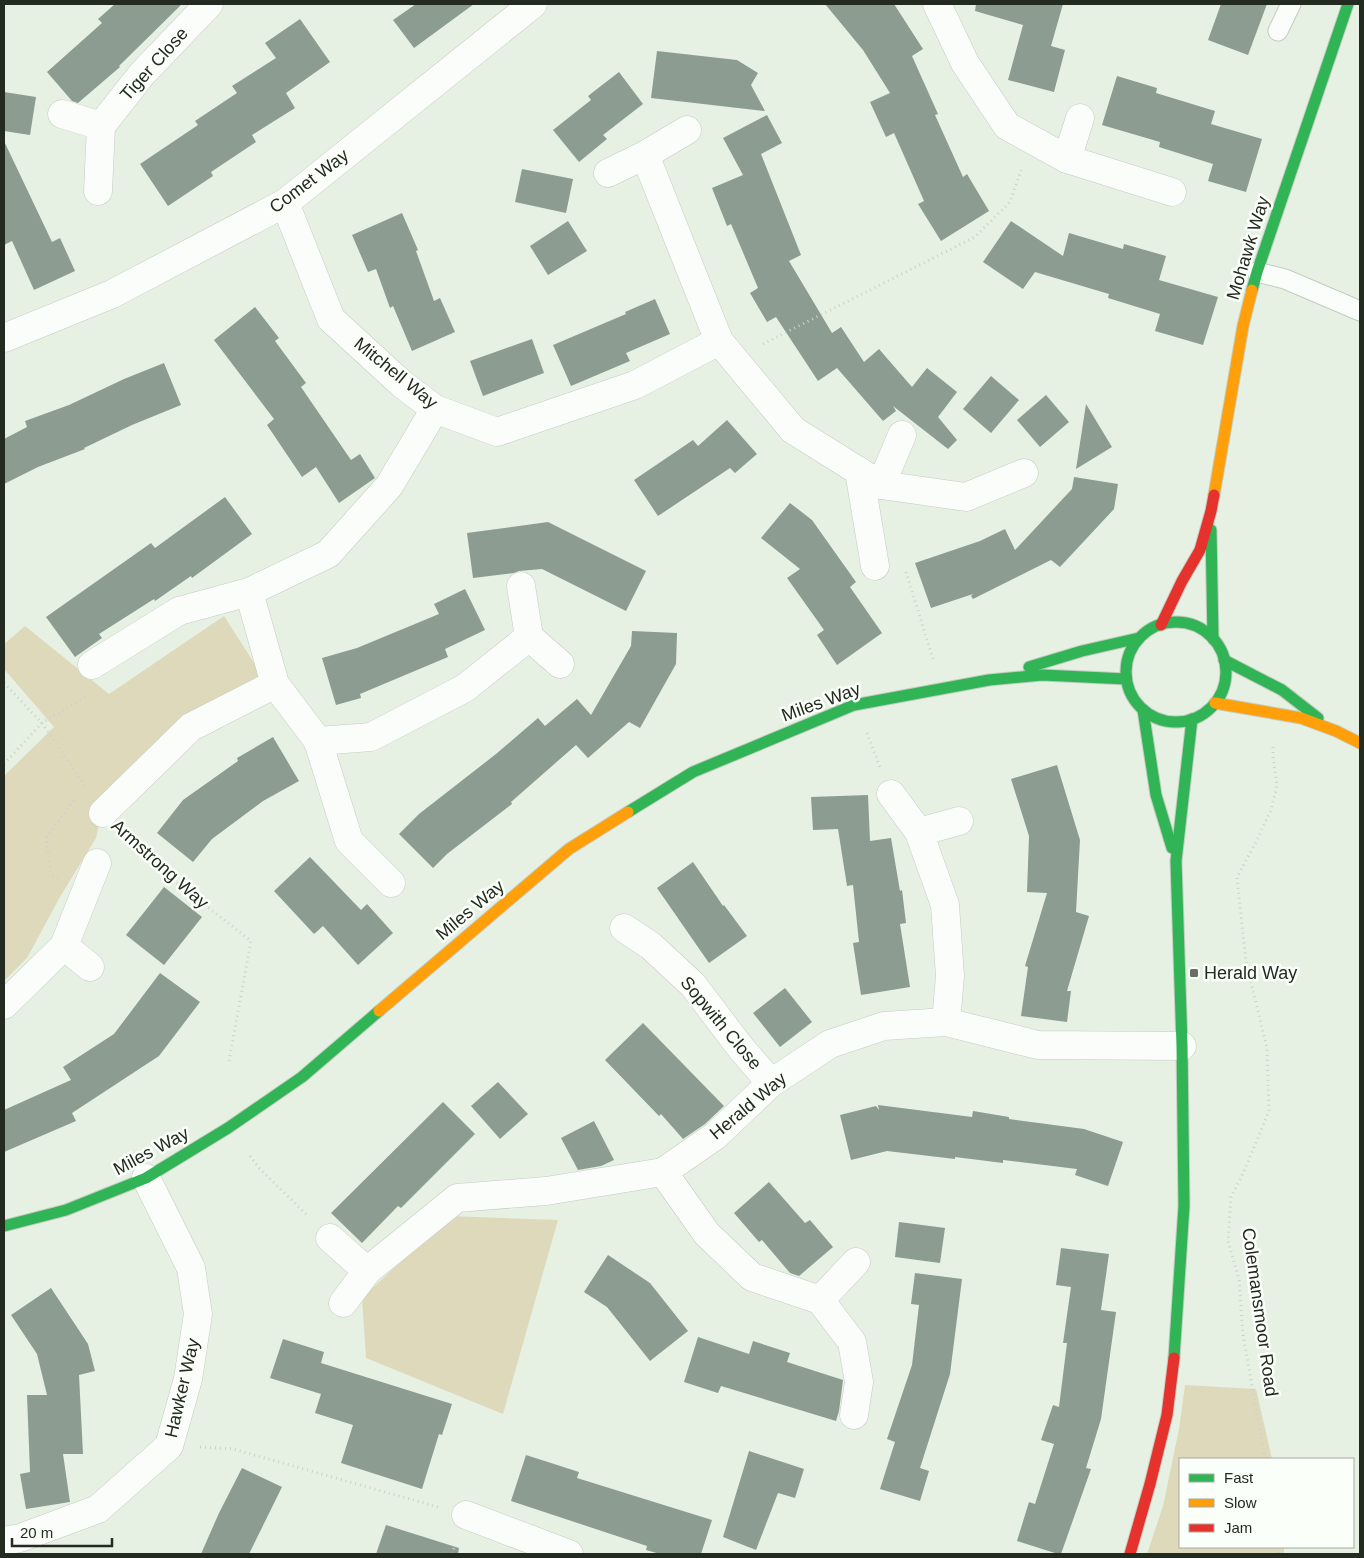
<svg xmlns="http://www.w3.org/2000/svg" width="1364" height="1558" font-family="Helvetica,sans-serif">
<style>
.green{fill:#dfd9bc}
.building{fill:#8c9c91}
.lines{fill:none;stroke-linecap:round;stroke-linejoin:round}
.lane-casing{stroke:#c3ccc0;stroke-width:21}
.street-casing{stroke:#c3ccc0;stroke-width:29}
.fast-casing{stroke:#c3ccc0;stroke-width:13}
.slow-casing{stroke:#c3ccc0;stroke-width:13}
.jam-casing{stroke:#c3ccc0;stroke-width:13}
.path{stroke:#ccd1cb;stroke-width:3;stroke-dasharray:1 4;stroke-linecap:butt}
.lane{stroke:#fbfdfb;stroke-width:19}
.street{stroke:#fbfdfb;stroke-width:28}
.fast{stroke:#30b455;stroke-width:11}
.slow{stroke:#ff9f0a;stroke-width:11}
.jam{stroke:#e5322d;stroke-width:11}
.poi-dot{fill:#677064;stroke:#fbfff9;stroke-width:2}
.labels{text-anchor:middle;stroke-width:5;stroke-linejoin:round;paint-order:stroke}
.street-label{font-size:18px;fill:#232a20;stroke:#fbfff9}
.poi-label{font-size:18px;fill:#232a20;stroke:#fbfff9;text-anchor:start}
</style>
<rect width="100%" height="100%" fill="#e6f1e3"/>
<!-- green -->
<g class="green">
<polygon points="224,616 263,677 106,794 96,838 60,897 27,958 4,981 4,776 54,727 4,669 4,644 25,626 109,694"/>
<polygon points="449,1216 558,1220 503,1414 366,1358 362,1298"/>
<polygon points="1185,1385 1256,1389 1272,1459 1180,1459 1180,1547 1284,1547 1284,1554 1147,1554 1163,1506 1179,1429"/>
</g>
<!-- building -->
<g class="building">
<polygon points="115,4 182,4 119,66 120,67 78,103 72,101 47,72 102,23 98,19"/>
<polygon points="416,4 474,4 414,48 393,20"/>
<polygon points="825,4 894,4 923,49 912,56 938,114 935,115 963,177 967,174 989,211 941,241 918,204 924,201 894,133 886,137 870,102 890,93 863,50"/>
<polygon points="976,4 1063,4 1051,46 1065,50 1054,92 1008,80 1023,25 975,11"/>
<polygon points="1221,4 1267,4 1248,55 1208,40"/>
<polygon points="300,19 330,62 286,93 295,108 252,135 256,142 211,172 213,176 168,206 140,164 198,125 195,121 237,93 232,86 276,58 265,43"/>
<polygon points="657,51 737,60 758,73 751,85 765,111 651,98"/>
<polygon points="619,72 643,104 603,135 607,139 579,162 553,130 591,100 588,96"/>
<polygon points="1117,76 1157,88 1156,93 1215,111 1211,124 1262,139 1246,192 1208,181 1213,164 1159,147 1160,142 1102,125"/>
<polygon points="4,92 36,97 30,135 4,131"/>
<polygon points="767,115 782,143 761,154 801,255 789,261 832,333 841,327 864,362 879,349 912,387 927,368 957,392 938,417 957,440 948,449 893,406 896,411 883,421 837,368 818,381 776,317 767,322 750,293 758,288 731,224 727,226 712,188 743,175 723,138"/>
<polygon points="4,141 52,242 60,238 75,271 34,290 12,241 4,245"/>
<polygon points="522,169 573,179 566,213 515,202"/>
<polygon points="402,213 418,250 416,251 434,301 440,298 455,332 412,351 393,306 390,308 376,269 368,272 352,235"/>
<polygon points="568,221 587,251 548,275 530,246"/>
<polygon points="1011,221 1063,256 1069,233 1123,249 1124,244 1166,256 1159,280 1218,297 1203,345 1155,331 1160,314 1108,298 1109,294 1035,272 1023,289 983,262"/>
<polygon points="655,299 670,334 626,353 630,361 571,386 553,345 626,314 625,312"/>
<polygon points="255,307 279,338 275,341 306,383 301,387 351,460 360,454 375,478 339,503 316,467 302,477 267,425 274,419 214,340"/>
<polygon points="532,339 544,373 483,396 470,361"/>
<polygon points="164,363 181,405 132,425 84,448 85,449 38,467 4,484 4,439 27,427 25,421 69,405 124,379"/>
<polygon points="991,376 1019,400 991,433 963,409"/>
<polygon points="1046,395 1069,422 1040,447 1017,420"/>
<polygon points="1086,404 1112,447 1076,469"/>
<polygon points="727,420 757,454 735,473 730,468 658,516 634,480 693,440 698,446"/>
<polygon points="1074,477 1118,484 1114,509 1060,567 1051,560 973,599 971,596 973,594 931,608 915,563 980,541 1005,529 1015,550 1072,489"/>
<polygon points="225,497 252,534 192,578 191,576 155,601 154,599 99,634 102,638 75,657 46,617 151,543 155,548"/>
<polygon points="790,503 812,520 856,582 850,587 882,633 837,665 817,635 824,630 787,578 800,569 761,538"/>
<polygon points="548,522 646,571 626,611 542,569 519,571 514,573 473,578 467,533"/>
<polygon points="465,589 485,630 445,649 448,657 360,694 361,698 336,705 322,658 357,648 439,614 434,604"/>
<polygon points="632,631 677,633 676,664 640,728 629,722 588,758 576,745 511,802 512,804 447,854 433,868 399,834 419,814 496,754 538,718 545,726 577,699 591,715 631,646"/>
<polygon points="273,737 299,781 263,801 212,839 193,862 157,833 183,800 238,761 237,758"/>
<polygon points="1057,765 1080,840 1076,912 1089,916 1067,991 1071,991 1067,1022 1021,1016 1028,967 1025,966 1047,893 1027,892 1029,836 1011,779"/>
<polygon points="868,795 870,841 891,838 900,891 902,890 906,923 900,924 910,987 861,995 853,943 859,942 853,885 847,886 838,829 813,830 811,797"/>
<polygon points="310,857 361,910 367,904 393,933 358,965 323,926 314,934 274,891"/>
<polygon points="693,862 723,906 724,905 747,936 709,963 657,888"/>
<polygon points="164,887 202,917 164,965 126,935"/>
<polygon points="160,973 200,1002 159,1056 72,1113 76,1121 4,1152 4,1110 71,1080 63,1067 114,1034"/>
<polygon points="785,988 812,1022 780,1047 753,1013"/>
<polygon points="643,1023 724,1106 705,1124 683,1139 661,1114 659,1116 605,1060"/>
<polygon points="498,1082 528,1114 500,1139 471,1106"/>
<polygon points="443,1102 475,1134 401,1208 398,1206 362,1243 331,1213"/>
<polygon points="878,1105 972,1117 973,1111 1009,1117 1009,1119 1084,1129 1123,1142 1108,1186 1075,1175 1077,1169 1003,1160 1003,1163 955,1157 955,1159 887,1151 851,1160 840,1115 876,1106 879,1110"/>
<polygon points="594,1121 614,1160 601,1166 578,1170 561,1138"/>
<polygon points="769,1182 805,1223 810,1220 833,1247 799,1276 790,1273 762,1240 759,1242 734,1213"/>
<polygon points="899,1222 945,1228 940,1263 895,1257"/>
<polygon points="1061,1248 1109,1254 1101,1310 1116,1312 1101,1419 1086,1468 1091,1469 1061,1554 1058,1554 1017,1541 1029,1502 1035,1504 1054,1444 1041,1440 1053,1405 1059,1407 1067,1343 1063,1343 1071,1287 1056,1285"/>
<polygon points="608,1255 650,1283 688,1331 650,1361 607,1307 584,1292"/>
<polygon points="915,1273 962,1279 950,1374 920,1468 929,1471 920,1501 880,1489 895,1442 887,1439 912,1365 919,1305 911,1304"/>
<polygon points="51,1288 88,1344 95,1371 79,1375 83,1454 63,1454 70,1502 26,1509 20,1474 30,1472 27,1395 47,1395 37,1354 11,1315"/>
<polygon points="698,1337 749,1354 753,1341 790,1353 787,1362 843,1380 839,1411 836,1421 721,1386 718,1393 684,1382"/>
<polygon points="283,1339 324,1352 321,1363 452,1404 442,1435 439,1434 422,1489 341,1463 353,1425 315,1413 321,1394 270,1378"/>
<polygon points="749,1451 804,1469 795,1498 778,1493 756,1550 723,1537"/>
<polygon points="526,1455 579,1472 577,1478 712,1520 701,1554 660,1554 646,1550 647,1546 511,1501"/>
<polygon points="242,1468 282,1487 249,1554 201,1554 219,1513"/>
<polygon points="386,1525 459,1548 458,1554 376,1554"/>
</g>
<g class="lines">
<defs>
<g id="lane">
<polyline points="1278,31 1291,4"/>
<polyline points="1257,272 1285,279 1360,311"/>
</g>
<g id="street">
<polyline points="937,4 965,63 1007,126 1067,159 1172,192"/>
<polyline points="62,114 101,126 142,74 209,4"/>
<polyline points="687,130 645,155 719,341"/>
<polyline points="1067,159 1080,118"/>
<polyline points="608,173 645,155"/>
<polyline points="98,191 101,126"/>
<polyline points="285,203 331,319 402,384 435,409 497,432 635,385 719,341 793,430 881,485 966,497 1024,473"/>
<polyline points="4,338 112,294 285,203 533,4"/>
<polyline points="859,471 875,566"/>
<polyline points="881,485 902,435"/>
<polyline points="249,592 275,684 318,741 371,737 465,688 529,637 521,586"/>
<polyline points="529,637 560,664"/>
<polyline points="92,665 179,611 249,592 328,554 389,486 435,409"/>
<polyline points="318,741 349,841 391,883"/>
<polyline points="891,794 919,832 945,905 950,976 946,1022"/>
<polyline points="103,813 191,727 275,684"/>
<polyline points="919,832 959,821"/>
<polyline points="624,928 651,946 693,985 740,1047 771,1083"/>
<polyline points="64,946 90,967"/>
<polyline points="4,1005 64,946 97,863"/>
<polyline points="663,1172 707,1234 752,1277 820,1300 856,1262"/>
<polyline points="330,1238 367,1271 457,1198 546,1191 663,1172 715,1136 771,1083 830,1044 884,1026 946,1022 1038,1045 1182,1046"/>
<polyline points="820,1300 852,1342 859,1382 854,1415"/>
<polyline points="343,1303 367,1271"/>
<polyline points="466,1515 569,1554"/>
<polyline points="4,1541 20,1538 98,1509 169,1446 188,1379 198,1314 191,1268 146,1178"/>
</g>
<g id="fast">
<polyline points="1252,290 1257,272 1348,4"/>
<polyline points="1211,530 1213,639"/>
<circle cx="1176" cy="672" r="50"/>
<polyline points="1224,660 1282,690 1318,718"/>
<polyline points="1029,667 1082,651 1139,638"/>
<polyline points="1143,710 1156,795 1172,848"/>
<polyline points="628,812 693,772 854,705 989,680 1042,675 1126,679"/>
<polyline points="4,1226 66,1210 146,1178 228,1128 302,1077 379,1011"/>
<polyline points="1174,1358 1184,1206 1182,1046 1176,861 1192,719"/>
</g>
<g id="slow">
<polyline points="1214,495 1243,326 1252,290"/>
<polyline points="1215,703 1301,718 1336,731 1360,743"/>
<polyline points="379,1011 569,849 628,812"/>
</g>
<g id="jam">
<polyline points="1161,625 1182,581 1200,550 1211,511 1214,495"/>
<polyline points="1130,1554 1150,1484 1167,1415 1174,1358"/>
</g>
</defs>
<!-- lane casing -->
<use href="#lane" class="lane-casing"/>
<!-- street casing -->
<use href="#street" class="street-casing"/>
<!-- fast casing -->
<use href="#fast" class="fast-casing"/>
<!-- slow casing -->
<use href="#slow" class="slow-casing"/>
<!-- jam casing -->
<use href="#jam" class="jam-casing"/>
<!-- path -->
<g class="path">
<polyline points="763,344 975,237 1010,202 1021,170"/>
<polyline points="906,572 933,659"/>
<polyline points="4,683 42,723 85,786"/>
<polyline points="867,733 880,767"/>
<polyline points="4,764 42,723 88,695"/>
<polyline points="126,835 168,876 251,941 229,1061"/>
<polyline points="58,878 51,874 46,838 74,800"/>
<polyline points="250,1156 259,1168 308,1216"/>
<polyline points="200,1447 233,1449 438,1507"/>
<polyline points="1265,1459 1243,1335 1239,1279 1228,1241 1231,1197 1245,1169 1269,1111 1267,1048 1246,962 1237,877 1255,844 1271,810 1277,786 1273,756 1273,745"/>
<polyline points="1278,1547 1279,1554"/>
<polyline points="452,1554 455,1545"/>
</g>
<!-- lane -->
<use href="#lane" class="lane"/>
<!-- street -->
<use href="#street" class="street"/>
<!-- fast -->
<use href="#fast" class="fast"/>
<!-- slow -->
<use href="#slow" class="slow"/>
<!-- jam -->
<use href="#jam" class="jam"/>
</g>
<!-- markers -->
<rect class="poi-dot" x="1189" y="968" width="10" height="10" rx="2.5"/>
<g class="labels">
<!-- street labels -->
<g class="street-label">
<text transform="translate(154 64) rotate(-48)" y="6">Tiger Close</text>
<text transform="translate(309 181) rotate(-37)" y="6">Comet Way</text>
<text transform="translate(1248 248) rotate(-73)" y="6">Mohawk Way</text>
<text transform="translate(396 373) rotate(39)" y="6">Mitchell Way</text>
<text transform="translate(821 702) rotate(-20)" y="6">Miles Way</text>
<text transform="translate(160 864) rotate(42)" y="6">Armstrong Way</text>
<text transform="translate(470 910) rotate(-40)" y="6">Miles Way</text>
<text transform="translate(721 1023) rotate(50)" y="6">Sopwith Close</text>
<text transform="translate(748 1106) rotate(-40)" y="6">Herald Way</text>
<text transform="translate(151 1151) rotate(-28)" y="6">Miles Way</text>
<text transform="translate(1260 1312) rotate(82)" y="6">Colemansmoor Road</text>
<text transform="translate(182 1388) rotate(-77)" y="6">Hawker Way</text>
</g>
<!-- poi labels -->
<g class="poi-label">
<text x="1204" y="979">Herald Way</text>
</g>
</g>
<!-- border -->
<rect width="1364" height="1558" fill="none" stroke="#232a20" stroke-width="10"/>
<!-- legend -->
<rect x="1179" y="1458" width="175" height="90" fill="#fbfff9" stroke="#a5aaa2"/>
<rect x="1189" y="1474" width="25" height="8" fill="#30b455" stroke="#a5aaa2"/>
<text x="1224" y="1483" font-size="15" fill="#232a20">Fast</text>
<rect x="1189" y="1499" width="25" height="8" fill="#ff9f0a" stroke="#a5aaa2"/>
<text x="1224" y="1508" font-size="15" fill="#232a20">Slow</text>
<rect x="1189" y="1524" width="25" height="8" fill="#e5322d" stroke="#a5aaa2"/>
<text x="1224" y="1533" font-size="15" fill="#232a20">Jam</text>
<!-- scale -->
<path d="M12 1538v8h100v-8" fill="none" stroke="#232a20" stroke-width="2.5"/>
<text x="20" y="1538" font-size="15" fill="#232a20" stroke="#fbfff9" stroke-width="4" paint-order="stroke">20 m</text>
</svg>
